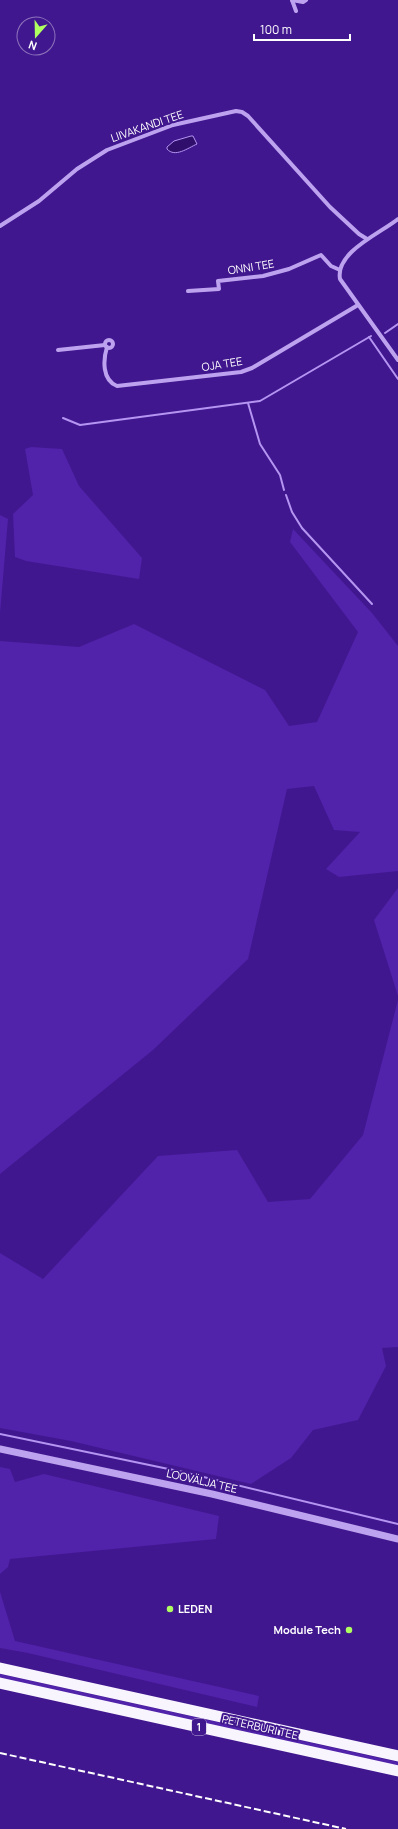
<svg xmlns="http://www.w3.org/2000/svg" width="398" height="1829" font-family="Manrope,sans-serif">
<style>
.green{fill:#5122aa}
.water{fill:#300f6c;stroke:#b495f2}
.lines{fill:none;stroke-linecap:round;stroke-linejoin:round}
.stream{stroke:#b495f2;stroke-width:2}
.minor{stroke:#bda3ef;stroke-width:4}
.tertiary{stroke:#bda3ef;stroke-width:7}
.trunk{stroke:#f9f5ff;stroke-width:11}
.rail{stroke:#fff;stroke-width:2;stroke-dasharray:7 3;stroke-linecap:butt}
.poi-dot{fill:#b0ff61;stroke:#41178f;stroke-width:1.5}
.labels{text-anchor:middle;stroke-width:4;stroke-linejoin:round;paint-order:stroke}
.shield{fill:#41178f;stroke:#c6b9dd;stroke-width:1}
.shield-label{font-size:10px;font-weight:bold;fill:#fff}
.street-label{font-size:11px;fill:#fff;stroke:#41178f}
.poi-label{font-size:11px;font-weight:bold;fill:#fff;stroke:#41178f;text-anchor:start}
</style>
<rect width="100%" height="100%" fill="#41178f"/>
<!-- green -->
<g class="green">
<polygon points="31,447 62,449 79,486 142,558 139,579 26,561 15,557 13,514 33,495 25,449"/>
<polygon points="0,515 8,519 0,613"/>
<polygon points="293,529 372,613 398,646 398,871 339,877 326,869 360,832 334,830 314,786 287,789 248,959 153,1050 0,1174 0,641 79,647 134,624 265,690 289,726 317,722 358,632 290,542"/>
<polygon points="398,888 398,996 374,920"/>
<polygon points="398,1000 398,1347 382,1348 386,1366 358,1420 313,1430 291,1458 251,1484 71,1441 0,1428 0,1253 43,1279 158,1156 237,1150 268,1202 310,1199 363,1135"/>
<polygon points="0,1467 10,1469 15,1482 44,1474 219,1516 216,1539 10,1559 8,1567 0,1574"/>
<polygon points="0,1592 15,1641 259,1696 257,1707 28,1653 0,1648"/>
<polygon points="0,1674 398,1762 398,1767 0,1678"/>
</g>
<!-- water -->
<path class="water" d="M191 136H193L197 144C188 148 175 158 167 149V147L174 141Z"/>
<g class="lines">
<!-- stream -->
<g class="stream">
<polyline points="385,333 398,324"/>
<polyline points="369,337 398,379"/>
<polyline points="248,403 260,444 280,475 284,490"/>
<polyline points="63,418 80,425 260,401 371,336"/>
<polyline points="286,495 292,512 302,528 372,604"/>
<polyline points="0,1434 183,1472 398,1524"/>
</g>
<!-- minor -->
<g class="minor">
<polyline points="292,0 303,2 306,0"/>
<polyline points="292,0 296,11"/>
<path d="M398 219C381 233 335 252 340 279L398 360"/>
<polyline points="0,226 39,201 77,169 107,150 173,125 236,111 242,112 248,116 330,207 359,234 367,239"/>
<polyline points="188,291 219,289 218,281 263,276 289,269 321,255 331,266 340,270"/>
<circle cx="109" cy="344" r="4"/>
<path d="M107 347C103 360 102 380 117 386L241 372 252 368 358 305"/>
<polyline points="58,350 105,345"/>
</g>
<!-- tertiary -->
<polyline class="tertiary" points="0,1449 212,1494 398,1539"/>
<!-- trunk -->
<g class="trunk">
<polyline points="0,1668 398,1756"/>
<polyline points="0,1683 398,1771"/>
</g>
<!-- rail -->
<polyline class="rail" points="0,1753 346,1829"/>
</g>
<!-- markers -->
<g class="poi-dot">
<circle cx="170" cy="1609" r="4"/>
<circle cx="349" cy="1630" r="4"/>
</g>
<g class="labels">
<!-- shield labels -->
<rect class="shield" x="192" y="1719" width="14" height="16" rx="3"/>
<g class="shield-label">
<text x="199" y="1731">1</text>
</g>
<!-- street labels -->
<g class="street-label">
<text transform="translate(147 126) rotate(-19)" y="4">LIIVAKANDI TEE</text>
<text transform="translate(251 267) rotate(-9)" y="4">ONNI TEE</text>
<text transform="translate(222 364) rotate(-9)" y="4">OJA TEE</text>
<text transform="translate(202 1481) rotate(13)" y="4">LOOVÄLJA TEE</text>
<text transform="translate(260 1727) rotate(13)" y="4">PETERBURI TEE</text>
</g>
<!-- poi labels -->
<g class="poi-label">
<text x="178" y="1613">LEDEN</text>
<text x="341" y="1634" text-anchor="end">Module Tech</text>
</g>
</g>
<!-- north arrow -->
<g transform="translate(36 36) rotate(200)"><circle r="19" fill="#41178f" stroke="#8d74bc"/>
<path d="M0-3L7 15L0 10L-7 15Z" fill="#b0ff61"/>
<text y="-6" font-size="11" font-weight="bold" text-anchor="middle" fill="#ffffff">N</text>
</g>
<!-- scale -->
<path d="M254 34v6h96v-6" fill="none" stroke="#ffffff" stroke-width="2"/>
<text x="260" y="34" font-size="12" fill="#ffffff" stroke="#41178f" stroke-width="3" paint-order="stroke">100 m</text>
</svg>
